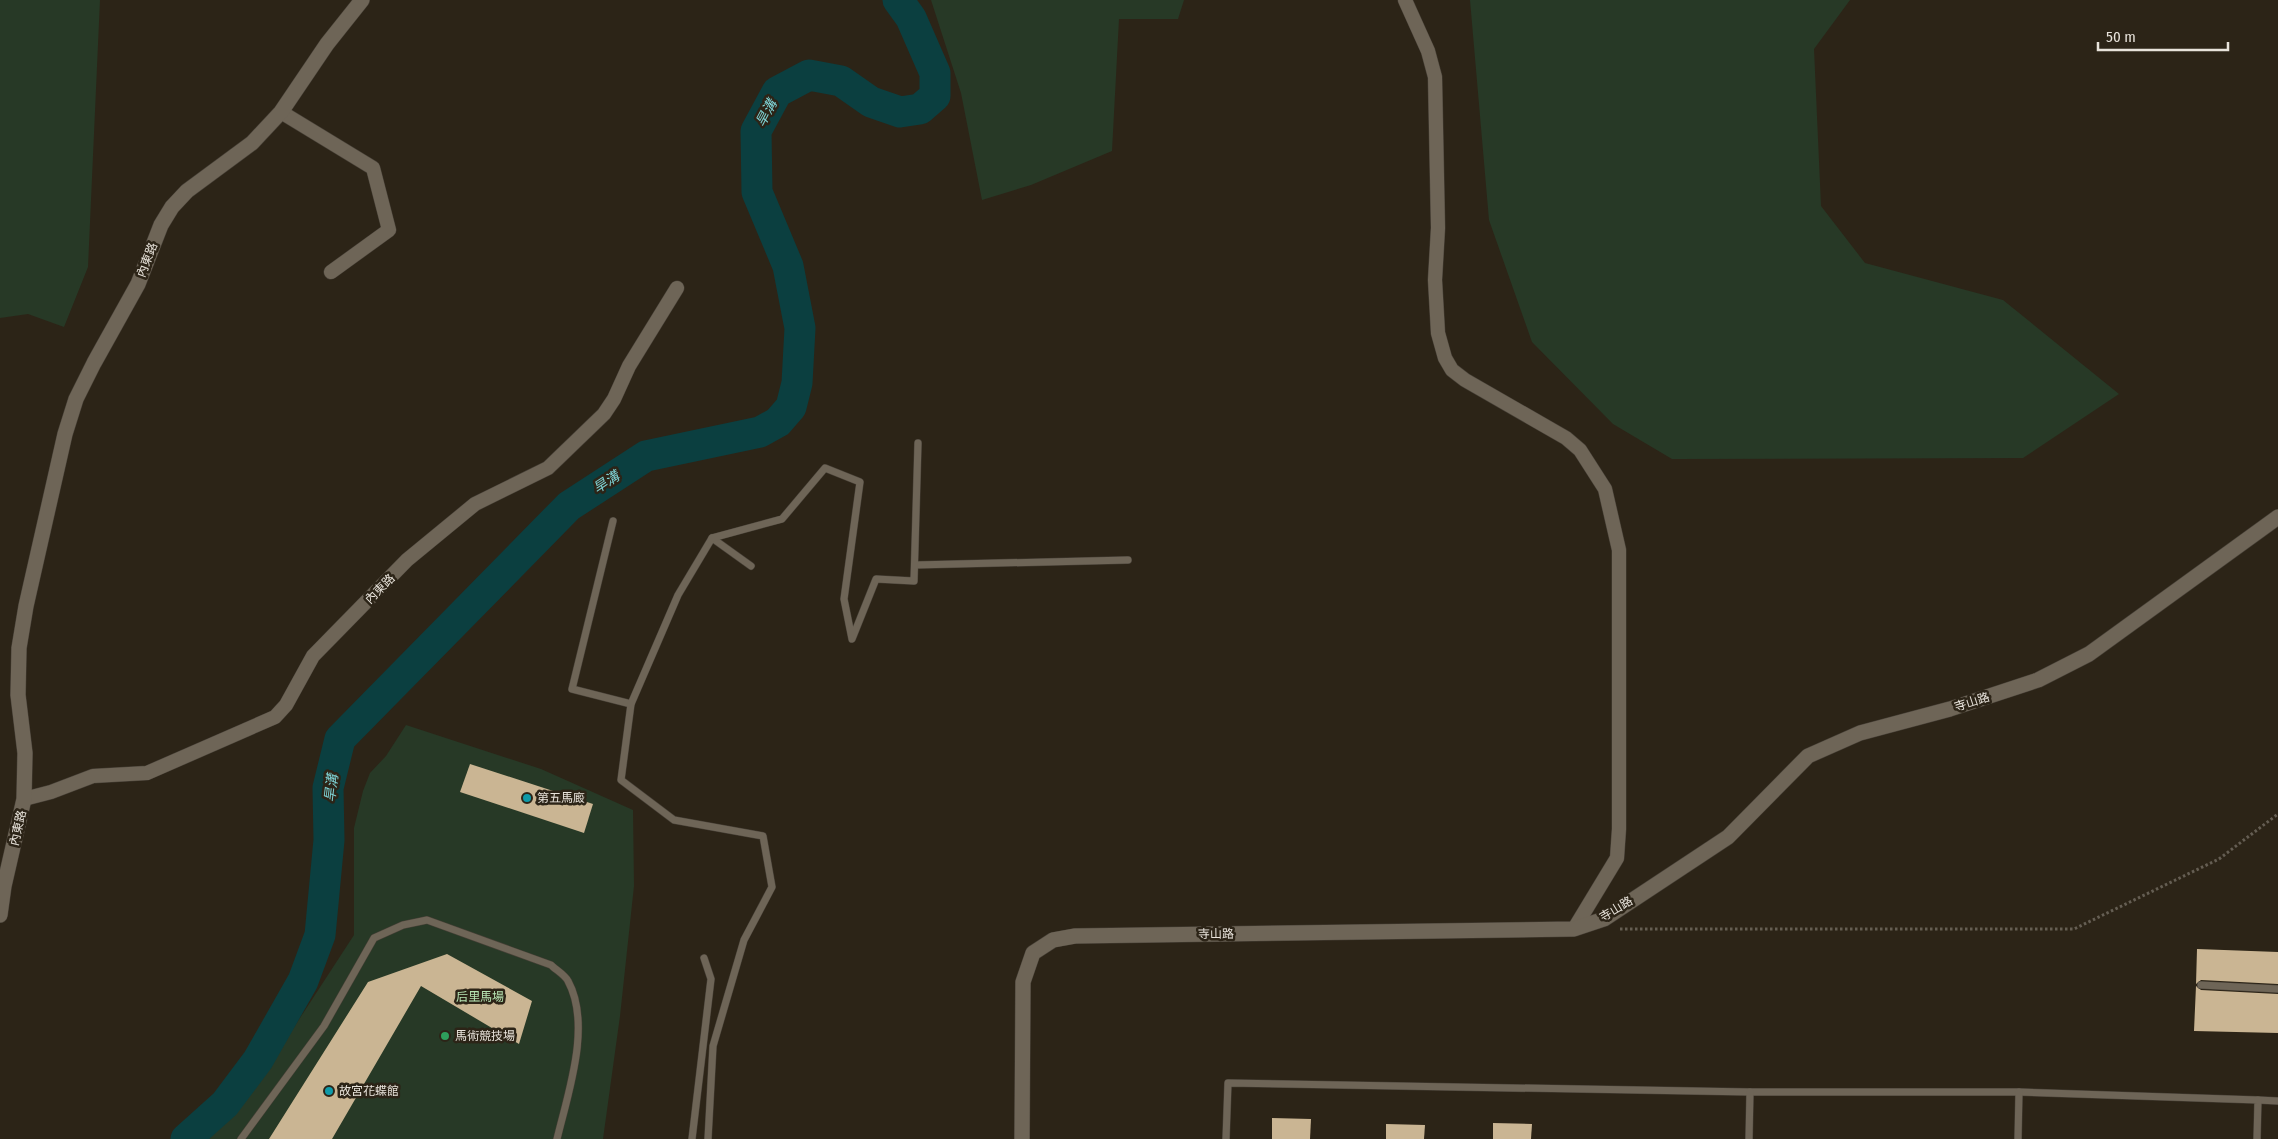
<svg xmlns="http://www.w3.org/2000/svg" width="2278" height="1139" font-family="'Fira Sans Condensed','Noto Sans TC',sans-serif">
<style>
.green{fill:#273926}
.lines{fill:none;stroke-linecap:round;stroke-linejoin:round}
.river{stroke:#0b3f40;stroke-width:31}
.building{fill:#cab593}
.service-casing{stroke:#474037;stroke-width:8}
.minor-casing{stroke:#474037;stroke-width:15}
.tertiary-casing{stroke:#474037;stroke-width:16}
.path{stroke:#655e53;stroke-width:3;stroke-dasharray:2.5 2.5;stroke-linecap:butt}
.service{stroke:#6e6557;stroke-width:7}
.minor{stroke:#6e6557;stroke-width:14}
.tertiary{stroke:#6e6557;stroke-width:15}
.culture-dot{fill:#0f9aa8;stroke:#2c2417;stroke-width:2}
.leisure-dot{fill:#2e9e5b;stroke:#2c2417;stroke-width:2}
.labels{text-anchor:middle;stroke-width:5;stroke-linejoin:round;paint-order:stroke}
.street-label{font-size:12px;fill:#e8e3db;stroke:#2c2417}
.poi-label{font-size:12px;fill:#e8e3db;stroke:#2c2417;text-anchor:start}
.park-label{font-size:12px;fill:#b7e4b3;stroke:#2c2417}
.water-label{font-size:14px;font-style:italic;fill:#7ed2d4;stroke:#2c2417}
</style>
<rect width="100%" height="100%" fill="#2c2417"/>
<!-- green -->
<g class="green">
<polygon points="0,0 100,0 88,267 64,327 28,314 0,318"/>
<polygon points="931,0 1184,0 1178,19 1119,19 1112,151 1031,185 982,200 961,93"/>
<polygon points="1470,0 1850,0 1814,49 1821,206 1865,263 2003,300 2119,394 2023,458 1672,459 1613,424 1532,342 1489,220"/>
<polygon points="406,725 541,769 633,810 634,886 620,1016 603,1139 204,1139 227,1117 259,1081 354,935 354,828 363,791 370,773 386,756"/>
</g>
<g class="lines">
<!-- river -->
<polyline class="river" points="186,1139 225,1104 258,1060 303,981 320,935 329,840 328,788 340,739 569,506 646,456 760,432 778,422 791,407 797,383 800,328 788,266 757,192 756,131 777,92 809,75 841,81 871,102 900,112 920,109 935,96 935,73 911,18 898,0"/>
</g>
<!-- building -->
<g class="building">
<polygon points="470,764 593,804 584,833 460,792"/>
<polygon points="2197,949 2278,952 2278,984 2201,980 2196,984"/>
<polygon points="447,954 532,1001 519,1044 421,986 332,1139 269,1139 368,982"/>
<polygon points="2196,986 2201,990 2278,994 2278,1033 2194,1031"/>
<polygon points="1272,1118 1311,1119 1310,1139 1272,1139"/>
<polygon points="1493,1123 1532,1124 1531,1139 1493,1139"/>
<polygon points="1386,1124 1425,1125 1424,1139 1386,1139"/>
</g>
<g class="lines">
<defs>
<g id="service">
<polyline points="613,521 572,689 631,704"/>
<polyline points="712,538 751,566"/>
<polyline points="915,565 1128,560"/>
<polyline points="2201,985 2278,989"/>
<polyline points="2258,1100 2278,1101"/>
<path d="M241 1139 324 1026 374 938 403 925 427 920 551 965C556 970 565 975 568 981 592 1025 568 1093 557 1139"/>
<polyline points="692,1139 711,979 704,958"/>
<polyline points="708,1139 713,1046 744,940 772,887 763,836 674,820 621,780 631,704 678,595 712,538 782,519 825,468 860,482 844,599 852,639 876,579 914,581 918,443"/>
<polyline points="1226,1139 1228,1083 1750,1092 2019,1092 2258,1100 2257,1139"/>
<polyline points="1749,1139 1750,1092"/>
<polyline points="2018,1139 2019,1092"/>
</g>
<g id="minor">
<polyline points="1405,0 1428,51 1435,77 1438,228 1435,280 1438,333 1445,358 1452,370 1465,380 1566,438 1580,450 1605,489 1619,550 1619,829 1617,858 1574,929"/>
<polyline points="281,112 373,168 389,230 331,272"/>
<polyline points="24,799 51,792 93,776 147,773 275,717 286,705 313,656 407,560 475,504 548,468 604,414 614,399 629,366 677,288"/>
</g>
<g id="tertiary">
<polyline points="0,915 4,886 24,799 25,753 18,695 19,648 26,606 65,434 76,399 94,363 138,284 161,225 172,207 187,191 252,143 281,112 327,44 362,0"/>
<polyline points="1022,1139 1023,982 1033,953 1053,940 1075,936 1574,929 1604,919 1728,837 1808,756 1860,733 1950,709 2038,680 2089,654 2278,517"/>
</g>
</defs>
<!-- service casing -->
<use href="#service" class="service-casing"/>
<!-- minor casing -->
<use href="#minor" class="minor-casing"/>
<!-- tertiary casing -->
<use href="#tertiary" class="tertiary-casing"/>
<!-- path -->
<polyline class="path" points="1620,929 2074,929 2219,859 2278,814"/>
<!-- service -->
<use href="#service" class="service"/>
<!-- minor -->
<use href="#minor" class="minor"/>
<!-- tertiary -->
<use href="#tertiary" class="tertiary"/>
</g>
<!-- markers -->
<g class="culture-dot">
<circle cx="527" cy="798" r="5"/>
<circle cx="329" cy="1091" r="5"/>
</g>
<circle class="leisure-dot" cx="445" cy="1036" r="5"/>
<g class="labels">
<!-- street labels -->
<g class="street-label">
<text transform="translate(147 260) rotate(-69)" y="4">內東路</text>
<text transform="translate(380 589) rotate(-45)" y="4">內東路</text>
<text transform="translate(1972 702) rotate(-18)" y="4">寺山路</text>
<text transform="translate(18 828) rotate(-77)" y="4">內東路</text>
<text transform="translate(1616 909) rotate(-31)" y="4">寺山路</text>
<text transform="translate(1216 934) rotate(-1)" y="4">寺山路</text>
</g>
<!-- poi labels -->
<g class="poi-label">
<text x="537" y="802">第五馬廄</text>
<text x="455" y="1040">馬術競技場</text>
<text x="339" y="1095">故宮花蝶館</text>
</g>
<!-- park labels -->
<g class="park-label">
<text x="480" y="1001">后里馬場</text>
</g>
<!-- water labels -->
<g class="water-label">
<text transform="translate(766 113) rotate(-62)" y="5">旱溝</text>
<text transform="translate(606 482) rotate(-33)" y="5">旱溝</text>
<text transform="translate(331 788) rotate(-83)" y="5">旱溝</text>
</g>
</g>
<!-- scale -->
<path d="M2098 42v8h130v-8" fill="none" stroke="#e8e3db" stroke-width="2.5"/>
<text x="2106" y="42" font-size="15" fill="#e8e3db" stroke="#2c2417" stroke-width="4" paint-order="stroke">50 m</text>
</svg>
